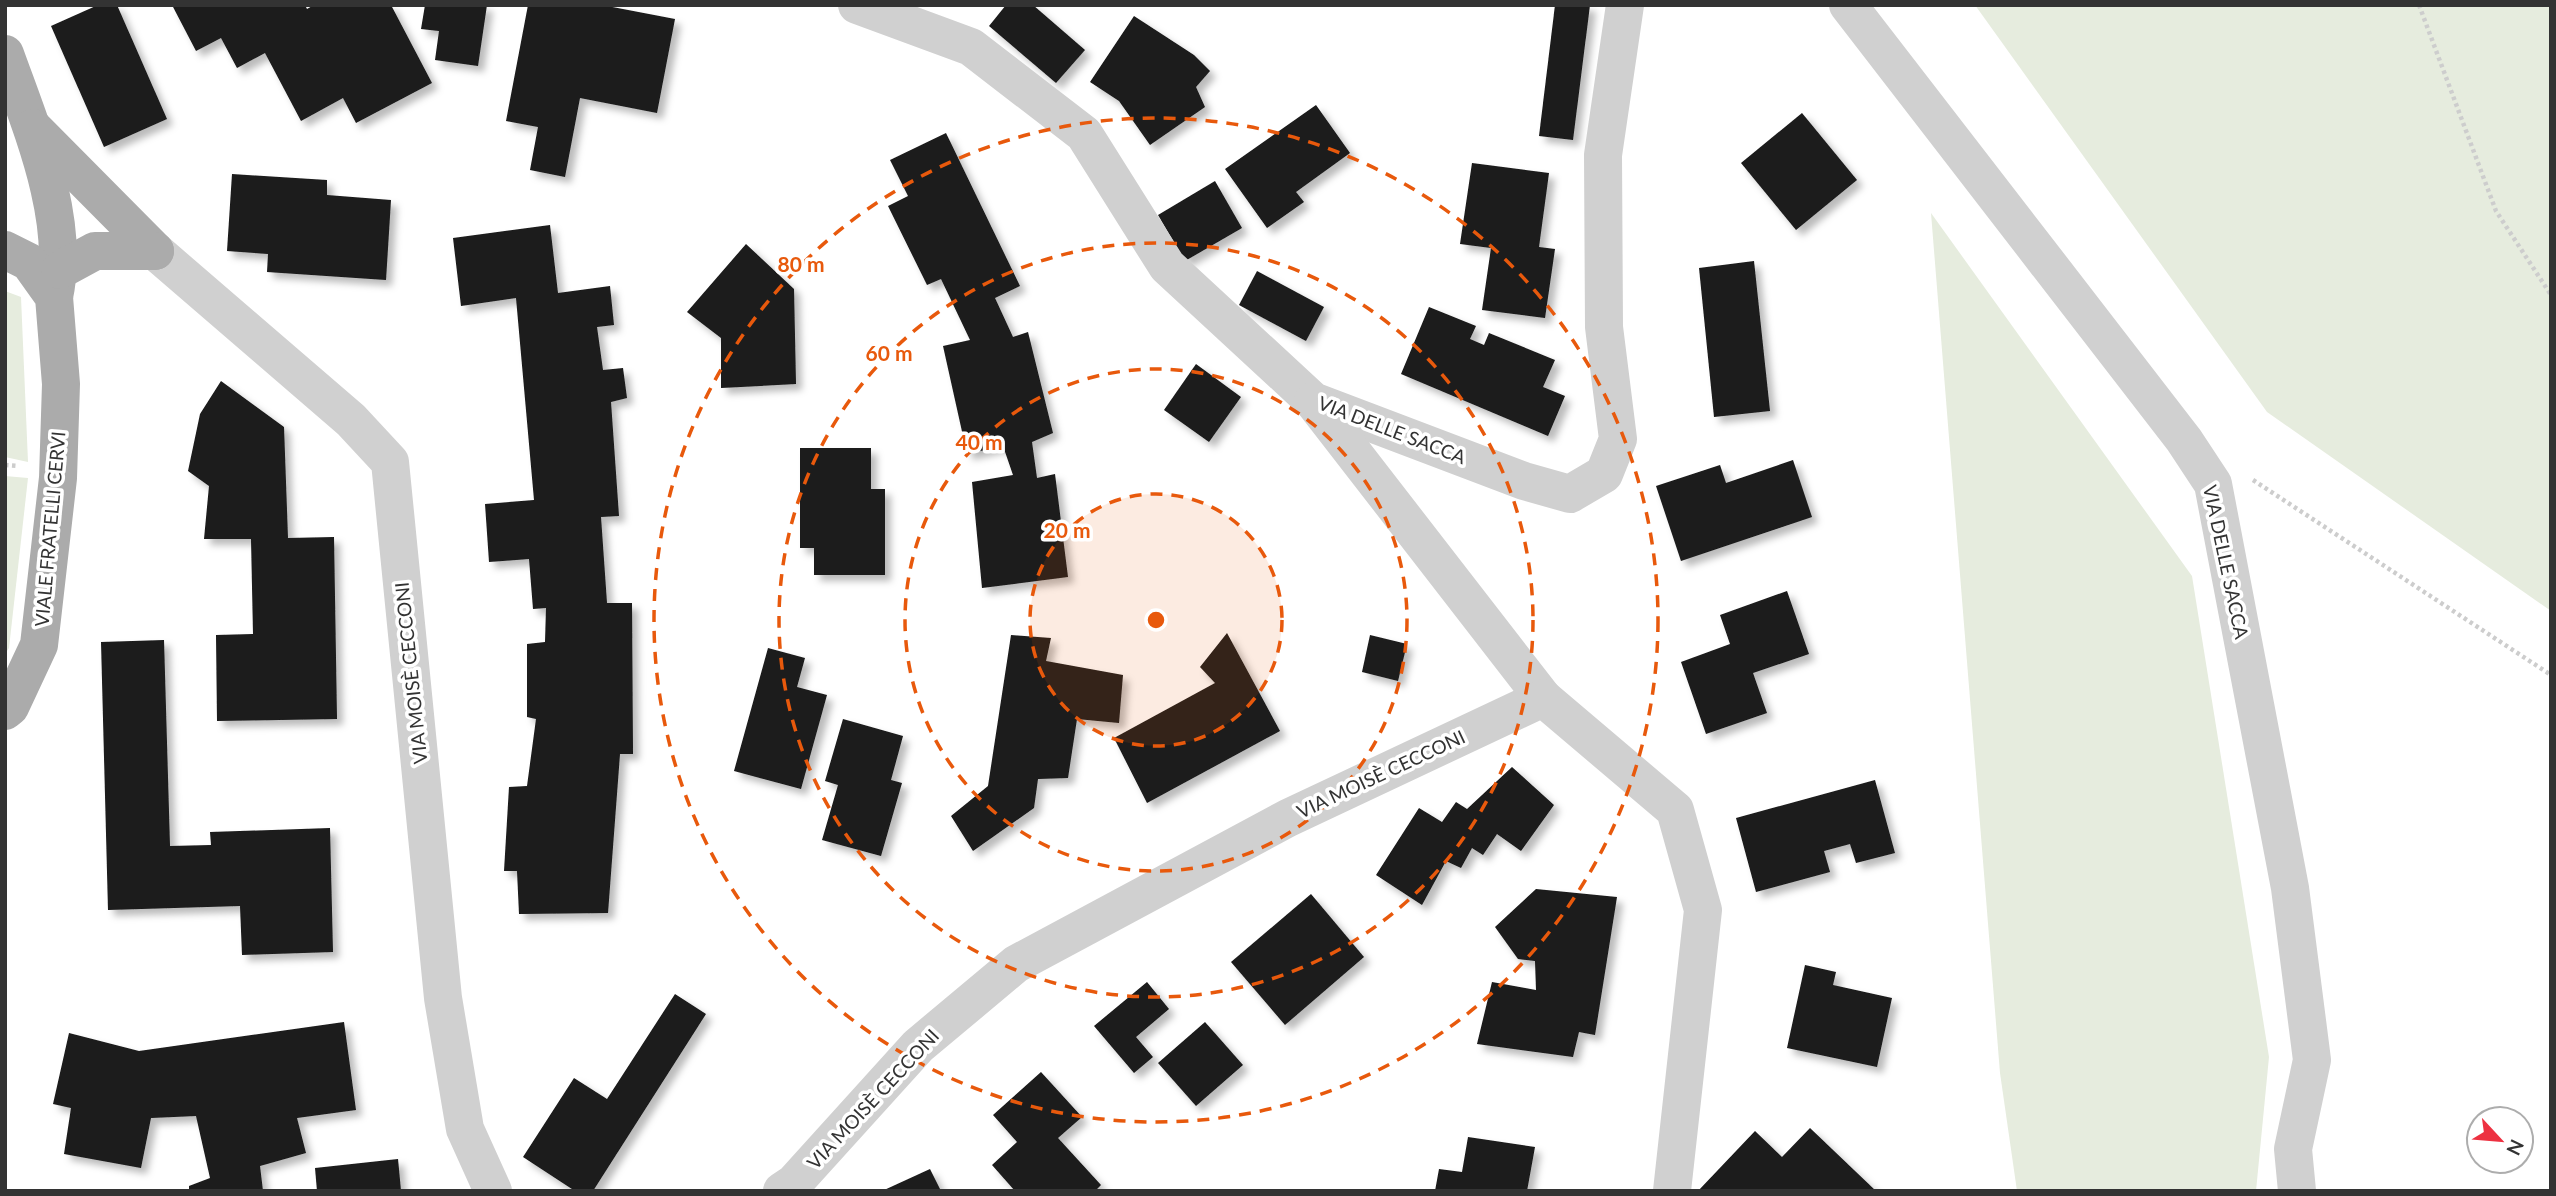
<svg xmlns="http://www.w3.org/2000/svg" width="2556" height="1196" font-family="Lato,sans-serif">
<style>
.green{fill:#e6ecde}
.building{fill:#1a1a1a;filter:url(#shadow)}
.lines{fill:none;stroke-linecap:round;stroke-linejoin:round}
.path{stroke:#cdcdcd;stroke-width:4.5;stroke-dasharray:3.5 3.5;stroke-linecap:butt}
.minor{stroke:#d0d0d0;stroke-width:38}
.major{stroke:#ababab;stroke-width:38}
.ring{fill:none;stroke:#e8590c;stroke-width:3.5;stroke-dasharray:12 9}
.labels{text-anchor:middle;stroke-width:7;stroke-linejoin:round;paint-order:stroke}
.street-label{font-size:19px;fill:#333;stroke:#fff}
.centre{fill:#e8590c;stroke:#fff;stroke-width:3.5}
.ring-label{font-size:21px;text-anchor:middle;font-weight:bold;fill:#e8590c;stroke:#fff;stroke-width:7;stroke-linejoin:round;paint-order:stroke}
</style>
<defs>
<filter id="shadow"><feDropShadow dx="6" dy="6" stdDeviation="3.5" flood-color="#0004"/></filter>
</defs>
<rect width="100%" height="100%" fill="#fff"/>
<!-- green -->
<g class="green">
<polygon points="1975,5 2551,5 2551,611 2267,412"/>
<polygon points="1931,213 2192,576 2269,1057 2256,1191 2017,1191 2000,1073"/>
<polygon points="5,291 21,297 28,462 5,457"/>
<polygon points="5,476 28,478 9,648 5,654"/>
</g>
<!-- building -->
<g class="building">
<polygon points="98,5 117,5 167,119 104,147 51,26"/>
<polygon points="172,5 305,5 307,9 314,5 391,5 432,83 356,123 343,98 301,121 265,53 237,68 221,38 196,51"/>
<polygon points="425,5 487,5 478,66 435,60 439,31 421,29"/>
<polygon points="528,5 602,5 675,19 657,113 580,98 565,177 530,170 538,127 506,121"/>
<polygon points="1006,5 1033,5 1085,50 1056,83 989,26"/>
<polygon points="1555,5 1590,5 1573,140 1539,136"/>
<polygon points="1134,16 1194,55 1210,71 1196,87 1205,107 1150,145 1119,101 1090,82"/>
<polygon points="1316,105 1350,153 1296,192 1304,202 1267,228 1225,169"/>
<polygon points="1802,113 1857,180 1796,230 1741,163"/>
<polygon points="946,133 1020,286 995,298 1013,337 1028,332 1053,433 1032,442 1037,478 1055,474 1068,577 982,588 972,482 1013,475 1003,446 967,454 943,346 970,340 941,279 927,285 888,206 908,196 890,160"/>
<polygon points="1472,163 1549,173 1539,247 1555,249 1545,318 1482,310 1491,248 1460,244"/>
<polygon points="232,174 327,180 327,195 391,200 386,280 267,272 268,254 227,251"/>
<polygon points="1215,181 1242,228 1185,261 1158,215"/>
<polygon points="550,225 558,293 610,286 614,325 597,327 603,370 623,368 627,398 611,402 619,516 601,517 607,603 632,603 633,754 620,754 608,913 519,914 517,871 504,871 509,787 527,786 536,719 527,717 527,644 545,642 546,608 533,609 529,559 489,562 485,504 534,500 516,298 461,306 453,238"/>
<polygon points="746,244 794,289 796,384 721,388 721,338 687,312"/>
<polygon points="1754,261 1770,411 1714,417 1699,268"/>
<polygon points="1257,271 1324,307 1306,341 1239,305"/>
<polygon points="1429,307 1476,326 1470,339 1484,345 1489,333 1555,360 1543,387 1565,396 1548,436 1401,374"/>
<polygon points="1196,364 1241,397 1209,442 1164,410"/>
<polygon points="221,381 284,427 288,538 334,537 337,719 217,721 216,635 253,634 251,539 204,539 209,486 188,471 200,414"/>
<polygon points="800,448 871,448 871,489 885,489 885,575 814,575 814,548 800,548"/>
<polygon points="1793,460 1812,517 1681,561 1656,486 1720,465 1726,483"/>
<polygon points="1787,591 1809,654 1753,673 1767,713 1706,734 1681,662 1730,644 1720,615"/>
<polygon points="1227,633 1280,731 1147,803 1114,738 1215,683 1200,667"/>
<polygon points="1011,635 1051,638 1046,661 1123,675 1119,723 1077,719 1068,778 1038,779 1034,808 973,851 951,816 988,786"/>
<polygon points="1370,635 1407,644 1398,681 1362,672"/>
<polygon points="164,640 170,846 211,845 210,832 330,828 333,952 242,955 240,906 108,910 101,642"/>
<polygon points="768,648 805,658 797,687 827,695 801,789 734,771"/>
<polygon points="843,719 903,736 891,780 902,783 881,856 822,840 838,785 825,781"/>
<polygon points="1512,767 1554,805 1521,851 1497,834 1483,855 1472,848 1461,868 1446,861 1422,905 1376,875 1419,808 1442,822 1456,802 1467,809"/>
<polygon points="1875,780 1895,853 1856,863 1850,844 1824,851 1830,872 1756,892 1736,818"/>
<polygon points="1536,889 1617,897 1595,1035 1579,1032 1573,1057 1477,1044 1492,982 1536,990 1535,961 1518,959 1495,927"/>
<polygon points="1311,894 1364,957 1285,1025 1231,962"/>
<polygon points="1805,965 1836,972 1833,985 1892,998 1877,1067 1787,1048"/>
<polygon points="1147,982 1169,1009 1136,1037 1153,1057 1134,1073 1094,1026"/>
<polygon points="675,994 706,1014 593,1191 575,1191 523,1157 574,1078 607,1099"/>
<polygon points="344,1022 356,1110 297,1118 306,1153 260,1166 263,1191 189,1191 189,1186 210,1178 196,1116 151,1118 141,1168 64,1154 71,1108 53,1104 69,1033 139,1051"/>
<polygon points="1205,1022 1243,1065 1196,1106 1158,1063"/>
<polygon points="1041,1072 1082,1117 1058,1138 1101,1185 1095,1191 1015,1191 992,1165 1017,1142 993,1115"/>
<polygon points="1810,1128 1876,1191 1698,1191 1755,1131 1782,1157"/>
<polygon points="1468,1137 1535,1147 1527,1191 1435,1191 1439,1169 1462,1172"/>
<polygon points="398,1159 401,1191 317,1191 315,1168"/>
<polygon points="930,1169 941,1191 882,1191"/>
</g>
<g class="lines">
<!-- path -->
<g class="path">
<polyline points="2419,5 2496,211 2551,295"/>
<polyline points="5,465 18,466"/>
<polyline points="2253,480 2551,675"/>
</g>
<!-- minor -->
<g class="minor">
<polyline points="857,5 971,47 1084,134 1167,266 1313,401 1524,481 1570,494 1604,474 1618,439 1604,327 1603,155 1625,5"/>
<polyline points="1848,5 2184,440 2213,484 2290,888 2312,1060 2293,1149 2297,1191"/>
<polyline points="155,251 351,420 390,462 443,998 465,1129 493,1191"/>
<polyline points="1313,401 1543,698"/>
<polyline points="782,1191 794,1183 918,1046 1016,964 1288,818 1543,698 1675,810 1703,910 1672,1191"/>
</g>
<!-- major -->
<g class="major">
<path d="M5 54C31 127 71 219 54 297"/>
<polyline points="33,128 155,251"/>
<polyline points="5,250 29,262 54,297 61,384 58,478 39,645 10,707 5,711"/>
<polyline points="60,270 95,251 155,251"/>
</g>
</g>
<!-- distance rings -->
<circle cx="1156" cy="620" r="126" fill="#e8590c" fill-opacity=".12"/>
<g class="ring">
<circle cx="1156" cy="620" r="126"/>
<circle cx="1156" cy="620" r="251"/>
<circle cx="1156" cy="620" r="377"/>
<circle cx="1156" cy="620" r="502"/>
</g>
<g class="labels">
<!-- street labels -->
<g class="street-label">
<text transform="translate(1392 430) rotate(21)" y="7">VIA DELLE SACCA</text>
<text transform="translate(50 529) rotate(-85)" y="7">VIALE FRATELLI CERVI</text>
<text transform="translate(2226 562) rotate(78)" y="7">VIA DELLE SACCA</text>
<text transform="translate(411 673) rotate(-96)" y="7">VIA MOISÈ CECCONI</text>
<text transform="translate(1381 774) rotate(-25)" y="7">VIA MOISÈ CECCONI</text>
<text transform="translate(873 1099) rotate(-47)" y="7">VIA MOISÈ CECCONI</text>
</g>
</g>
<circle cx="1156" cy="620" r="10" class="centre"/>
<g class="ring-label">
<text x="801" y="272">80 m</text>
<text x="889" y="361">60 m</text>
<text x="979" y="450">40 m</text>
<text x="1067" y="538">20 m</text>
</g>
<!-- border -->
<rect width="2556" height="1196" fill="none" stroke="#333333" stroke-width="14"/>
<!-- north arrow -->
<g transform="translate(2500 1140) rotate(116)"><circle r="33" fill="#ffffff" stroke="#adadad" stroke-width="2"/>
<path d="M0-5L12 26L0 18L-12 26Z" fill="#ed3141"/>
<text y="-10" font-size="19" font-weight="bold" text-anchor="middle" fill="#333333">N</text>
</g>
</svg>
